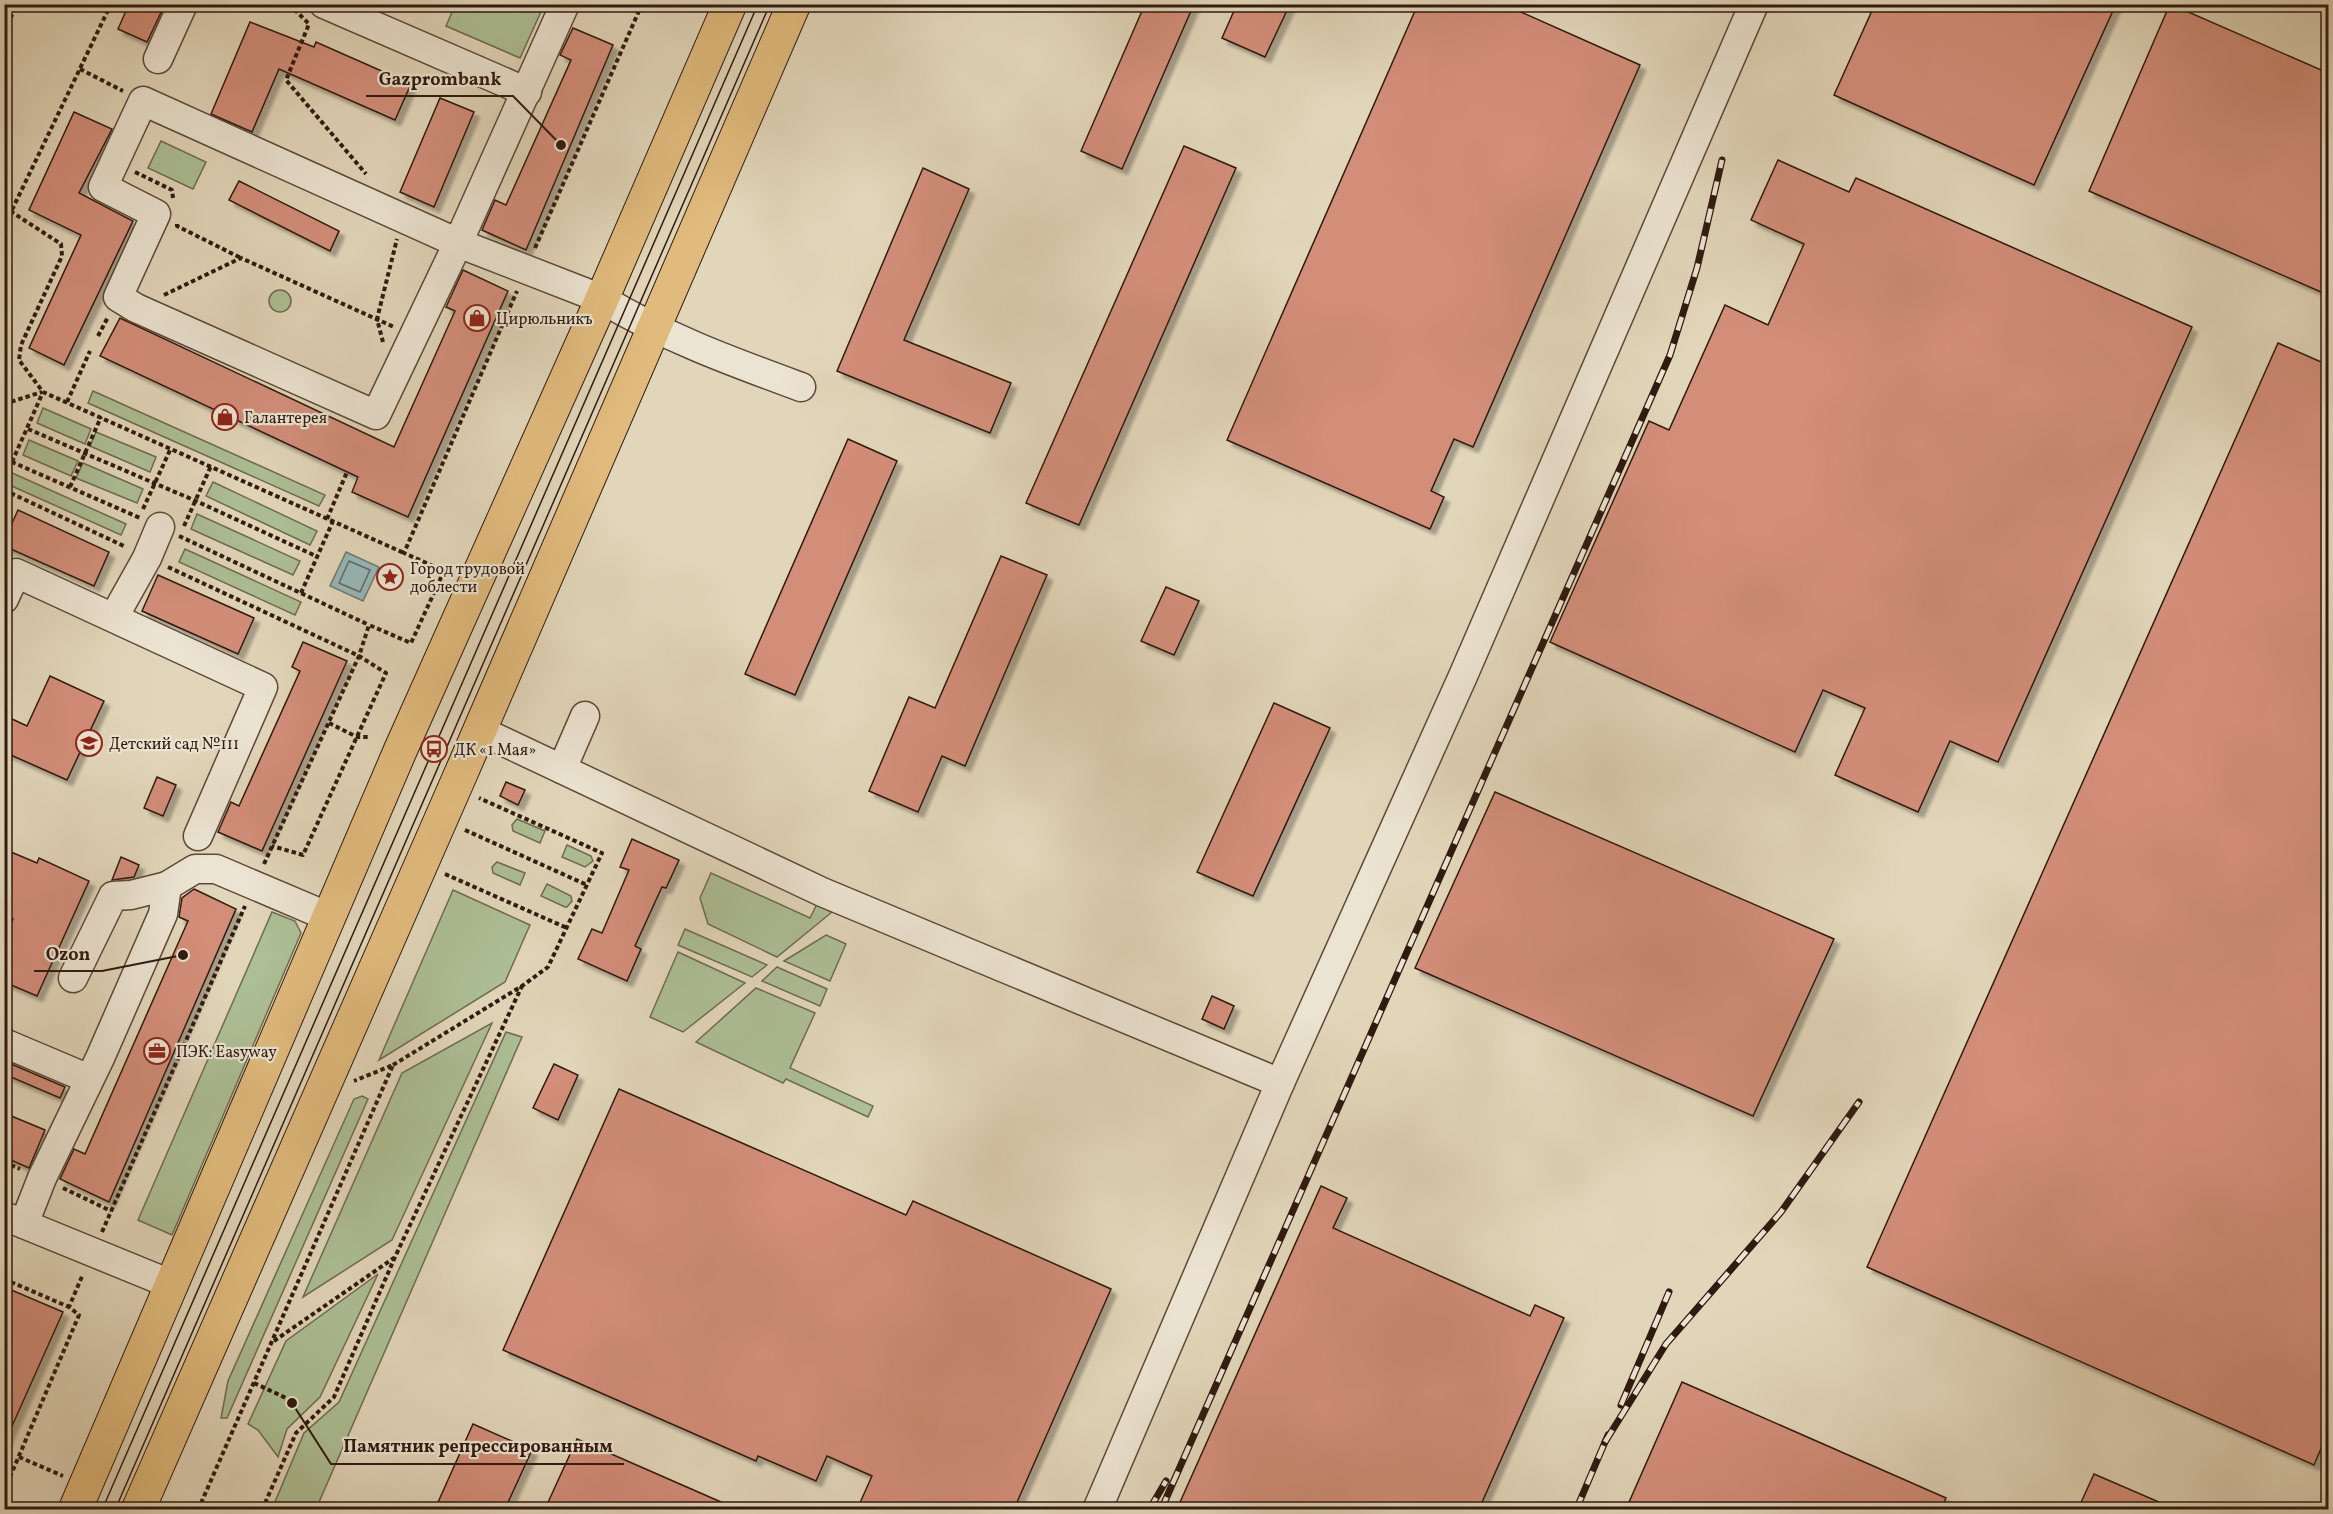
<svg xmlns="http://www.w3.org/2000/svg" width="2333" height="1514" font-family="Vollkorn,serif">
<style>
.green{fill:#adbf95;stroke:#6e6c52;stroke-width:1.5}
.water{fill:#97b7b8;stroke:#6d7875;stroke-width:1.5}
.lines{fill:none;stroke-linecap:round;stroke-linejoin:round}
.shore{stroke:#636864;stroke-width:1.5}
.building{fill:#d38e7a;stroke:#2f1a10;stroke-width:1.5;filter:url(#shadow)}
.minor-casing{stroke:#5c493a;stroke-width:31}
.highway-casing{stroke:#2f1a10;stroke-width:35}
.path{stroke:#2f1a10;stroke-width:4;stroke-dasharray:4.5 3;stroke-linecap:butt}
.minor{stroke:#ece4d2;stroke-width:28}
.highway{stroke:#e1bb7d;stroke-width:33}
.tram{stroke:#2f1a10;stroke-width:1.5}
.rail-casing{stroke:#2f1a10;stroke-width:7}
.rail{stroke:#ece4d2;stroke-width:4.5;stroke-dasharray:14;stroke-linecap:butt}
.labels{text-anchor:middle;stroke-width:4.5;stroke-linejoin:round;paint-order:stroke}
.poi-label{font-size:16px;fill:#2f1a10;stroke:#ece4d2;text-anchor:start}
.leader{fill:none;stroke:#2f1a10;stroke-width:2}
.callout-dot{fill:#2f1a10;stroke:#ece4d2;stroke-width:2}
.callout-label{font-size:18px;text-anchor:middle;font-weight:bold;fill:#2f1a10;stroke:#ece4d2;stroke-width:4.5;stroke-linejoin:round;paint-order:stroke}
</style>
<defs>
<filter id="shadow"><feDropShadow dx="5.5" dy="5.5" stdDeviation="1.5" flood-color="#0004"/></filter>
</defs>
<rect width="100%" height="100%" fill="#e2d6ba"/>
<filter id="stains"><feTurbulence type="fractalNoise" baseFrequency=".00333" numOctaves="4"/><feColorMatrix values="0 0 0 0 .2 0 0 0 0 .09 0 0 0 0 .02 0 0 0 .5 -.17"/></filter>
<radialGradient id="worn" r=".72"><stop offset=".6" stop-color="#630" stop-opacity="0"/><stop offset="1" stop-color="#630" stop-opacity=".3"/></radialGradient>
<!-- green -->
<g class="green">
<polygon points="455,5 455,4 544,5 520,58 446,26"/>
<polygon points="161,141 206,162 193,189 148,168"/>
<circle cx="280" cy="301" r="11"/>
<polygon points="93,391 325,495 319,506 88,403"/>
<polygon points="43,408 91,429 85,444 37,423"/>
<polygon points="96,432 156,457 150,472 90,446"/>
<polygon points="29,440 78,461 71,476 23,455"/>
<polygon points="83,463 143,489 137,503 76,478"/>
<polygon points="10,472 126,524 121,535 5,483"/>
<polygon points="213,482 317,531 310,545 206,496"/>
<polygon points="197,514 300,561 293,575 191,529"/>
<polygon points="185,549 301,602 295,615 179,562"/>
<polygon points="517,819 545,831 540,843 513,831 512,825"/>
<polygon points="567,845 591,856 593,861 585,867 562,857"/>
<polygon points="497,862 525,873 520,885 493,873 492,867"/>
<polygon points="711,873 810,918 817,904 832,912 777,957 708,924 700,898"/>
<polygon points="547,884 571,896 572,901 567,907 565,907 541,896"/>
<polygon points="453,890 530,925 505,982 379,1060"/>
<polygon points="272,912 295,921 301,933 172,1235 138,1220"/>
<polygon points="685,929 767,965 752,977 678,945"/>
<polygon points="826,935 846,944 830,981 784,961"/>
<polygon points="678,952 745,983 683,1032 650,1017"/>
<polygon points="777,967 827,989 820,1006 762,981"/>
<polygon points="756,988 815,1013 790,1068 873,1106 868,1117 786,1079 783,1083 696,1042"/>
<polygon points="492,1023 392,1240 303,1297 402,1073"/>
<polygon points="506,1032 522,1037 316,1509 272,1509 304,1433 339,1402"/>
<polygon points="362,1096 368,1099 227,1418 221,1418 228,1381 354,1099"/>
<polygon points="378,1274 320,1397 287,1429 278,1457 258,1430 248,1424 286,1341"/>
</g>
<!-- water -->
<polygon class="water" points="346,552 379,567 363,601 330,586"/>
<g class="lines">
<!-- shore -->
<polygon class="shore" points="349,561 370,570 360,592 339,583"/>
</g>
<!-- building -->
<g class="building">
<polygon points="129,4 165,4 147,42 118,29"/>
<polygon points="1145,4 1194,4 1122,169 1081,151"/>
<polygon points="1237,4 1290,4 1265,57 1222,38"/>
<polygon points="1418,4 1503,4 1640,65 1473,447 1454,439 1431,491 1444,497 1430,529 1227,440"/>
<polygon points="1875,4 2116,4 2034,185 1834,95"/>
<polygon points="2170,4 2328,73 2328,295 2089,191"/>
<polygon points="250,22 314,47 316,42 411,84 395,120 279,69 252,132 211,114"/>
<polygon points="573,28 613,45 526,250 482,230 495,200 506,205 571,60 560,55"/>
<polygon points="440,98 474,112 434,207 400,192"/>
<polygon points="74,112 112,129 79,193 133,221 64,365 29,348 81,235 29,210"/>
<polygon points="1184,146 1236,168 1079,525 1026,503"/>
<polygon points="1778,160 1849,192 1856,178 2192,327 1998,762 1950,741 1918,812 1835,775 1865,708 1823,690 1795,752 1550,642 1649,421 1669,430 1725,305 1768,325 1804,244 1751,220"/>
<polygon points="923,168 969,189 904,340 1011,383 990,433 837,371"/>
<polygon points="239,181 339,231 330,251 229,200"/>
<polygon points="463,270 508,291 408,517 352,492 358,477 100,356 120,318 394,447 455,311 446,307"/>
<polygon points="2278,343 2328,365 2328,1432 2314,1465 1867,1267"/>
<polygon points="848,439 897,461 795,695 745,674"/>
<polygon points="18,510 109,552 94,586 4,546 4,541"/>
<polygon points="1001,556 1047,575 965,766 942,756 918,812 869,791 909,697 935,708"/>
<polygon points="158,575 254,618 238,654 142,611"/>
<polygon points="1166,587 1199,601 1174,655 1141,641"/>
<polygon points="303,642 347,661 262,851 218,832 231,802 239,806 300,671 292,667"/>
<polygon points="50,676 104,701 67,780 4,752 4,730 10,718 27,726"/>
<polygon points="1274,703 1330,728 1253,896 1197,872"/>
<polygon points="157,777 176,785 163,816 144,808"/>
<polygon points="506,782 525,790 518,805 500,796"/>
<polygon points="1495,792 1834,939 1753,1116 1415,968"/>
<polygon points="632,839 679,860 666,888 662,887 635,946 641,949 627,981 578,959 592,929 602,933 629,870 620,867"/>
<polygon points="4,849 37,863 39,858 89,881 37,996 4,982 4,937 13,919 4,915"/>
<polygon points="121,857 139,865 134,877 112,880"/>
<polygon points="194,889 236,909 109,1202 60,1179 74,1149 85,1154 188,921 179,917 182,898"/>
<polygon points="1212,996 1234,1006 1224,1029 1202,1019"/>
<polygon points="4,1061 65,1087 60,1098 4,1074"/>
<polygon points="554,1064 578,1075 558,1120 533,1108"/>
<polygon points="619,1089 906,1215 913,1201 1111,1289 1014,1509 870,1509 859,1505 872,1476 827,1456 816,1481 758,1456 756,1461 503,1350"/>
<polygon points="4,1113 45,1130 29,1168 4,1157"/>
<polygon points="1321,1186 1347,1198 1333,1228 1530,1316 1535,1305 1564,1318 1479,1509 1177,1509"/>
<polygon points="9,1289 63,1312 4,1444 4,1345 10,1333 4,1331 4,1299"/>
<polygon points="1682,1382 1946,1498 1941,1509 1626,1509"/>
<polygon points="473,1424 532,1450 505,1509 435,1509"/>
<polygon points="577,1439 737,1509 545,1509"/>
<polygon points="2094,1474 2175,1509 2078,1509"/>
</g>
<g class="lines">
<defs>
<g id="minor">
<polyline points="324,4 527,92"/>
<path d="M565 4 458 243 376 415 136 308 118 297 156 214 103 187 143 101 458 243 602 299C664 337 733 362 801 387"/>
<polyline points="158,59 183,4"/>
<polyline points="4,599 16,573 263,687 198,836"/>
<polyline points="114,617 147,558 160,527"/>
<polyline points="479,730 822,892 1280,1083"/>
<polyline points="562,769 585,716"/>
<polyline points="73,978 113,896 131,895 167,886"/>
<polyline points="4,1043 89,1079"/>
<polyline points="4,1216 173,1285"/>
<polyline points="24,1224 42,1178 100,1058 163,914 167,886 195,869 216,869 329,917"/>
<polyline points="1097,1510 1280,1083 1463,676 1754,4"/>
</g>
<g id="highway">
<polyline points="75,1510 400,751 602,299 730,4"/>
<polyline points="138,1510 459,778 794,4"/>
</g>
</defs>
<!-- minor casing -->
<use href="#minor" class="minor-casing"/>
<!-- highway casing -->
<use href="#highway" class="highway-casing"/>
<!-- path -->
<g class="path">
<polyline points="289,4 309,24 286,80 366,174"/>
<polyline points="4,32 17,4"/>
<polyline points="80,69 123,91"/>
<polyline points="135,172 172,190 173,198"/>
<polyline points="4,207 61,244 62,256 21,345 19,360 43,392 404,553"/>
<polyline points="12,210 111,4"/>
<polyline points="177,224 177,226 241,258"/>
<polyline points="535,248 642,4"/>
<polyline points="164,295 241,258 394,327"/>
<polyline points="98,336 108,317"/>
<polyline points="383,342 377,319 397,239"/>
<polyline points="67,402 90,351"/>
<polyline points="4,404 42,392"/>
<polyline points="28,429 196,501 318,557"/>
<polyline points="12,462 43,392"/>
<polyline points="4,463 12,462 140,518"/>
<polyline points="70,487 101,417"/>
<polyline points="4,490 126,547"/>
<polyline points="143,509 171,448"/>
<polyline points="327,519 347,472"/>
<polyline points="184,526 211,466"/>
<polyline points="179,536 369,625"/>
<polyline points="168,567 359,656 386,673 303,855 272,846"/>
<polyline points="301,593 333,521"/>
<polyline points="329,723 357,737 369,737"/>
<polyline points="465,830 587,885"/>
<polyline points="264,864 359,656 369,625 411,643 444,571 404,553 517,291"/>
<polyline points="445,874 567,928"/>
<polyline points="393,1065 522,986 548,967 602,853 479,798"/>
<polyline points="4,1162 20,1169"/>
<polyline points="63,1188 111,1211"/>
<polyline points="102,1232 245,906"/>
<polyline points="4,1279 69,1307"/>
<polyline points="274,1341 394,1258"/>
<polyline points="254,1383 286,1398"/>
<polyline points="19,1457 63,1476"/>
<polyline points="4,1491 79,1315 69,1307 83,1274"/>
<polyline points="198,1510 393,1065 354,1081"/>
<polyline points="262,1510 296,1433 334,1397 395,1257 522,986"/>
</g>
<!-- minor -->
<use href="#minor" class="minor"/>
<!-- highway -->
<use href="#highway" class="highway"/>
<!-- tram -->
<g class="tram">
<polyline points="102,1510 758,4"/>
<polyline points="115,1510 770,4"/>
</g>
<defs>
<g id="rail">
<polyline points="1621,1405 1669,1292"/>
<polyline points="1605,1442 1666,1344 1781,1212 1859,1102"/>
<polyline points="1149,1510 1166,1481"/>
<polyline points="1161,1510 1670,355 1697,268 1722,160"/>
<polyline points="1576,1510 1608,1435"/>
</g>
</defs>
<!-- rail casing -->
<use href="#rail" class="rail-casing"/>
<!-- rail -->
<use href="#rail" class="rail"/>
</g>
<!-- icons -->
<defs>
<symbol id="shop-ring" viewBox="-11 -11 22 22"><circle r="9.5" fill="#ece4d2" stroke="#8f2418" stroke-width="1.5"/><path d="M-5-2.5h2.3a2.7 3.5 0 0 1 5.4 0H5L5.5 6h-11ZM-1.5-2.5h3a1.5 2.3 0 0 0-3 0Z" fill="#8f2418"/></symbol>
<symbol id="sight-ring" viewBox="-11 -11 22 22"><circle r="9.5" fill="#ece4d2" stroke="#8f2418" stroke-width="1.5"/><path d="M0-6L1.8-2.2L6-1.7L2.9 1.2L3.7 5.4L0 3.3L-3.7 5.4L-2.9 1.2L-6-1.7L-1.8-2.2Z" fill="#8f2418"/></symbol>
<symbol id="school-ring" viewBox="-11 -11 22 22"><circle r="9.5" fill="#ece4d2" stroke="#8f2418" stroke-width="1.5"/><path d="M0-5L7-2L0 1L-7-2ZM-4 1L0 2.5L4 1V4Q0 6-4 4Z" fill="#8f2418"/></symbol>
<symbol id="bus-ring" viewBox="-11 -11 22 22"><circle r="9.5" fill="#ece4d2" stroke="#8f2418" stroke-width="1.5"/><path d="M-5-6H5V4H4V6H2V4H-2V6H-4V4H-5ZM-3.5-4V0h7V-4ZM-3.5 1.2v1.5H-2V1.2ZM2 1.2v1.5H3.5V1.2Z" fill="#8f2418"/></symbol>
<symbol id="office-ring" viewBox="-11 -11 22 22"><circle r="9.5" fill="#ece4d2" stroke="#8f2418" stroke-width="1.5"/><path d="M-6-3h4V-5.5h4V-3h4V5H-6ZM-1-4.5V-3h2v-1.5ZM-6 0V1H6V0Z" fill="#8f2418"/></symbol>
</defs>
<g fill-rule="evenodd">
<use href="#shop-ring" x="462" y="303" width="30" height="30"/>
<use href="#shop-ring" x="210" y="402" width="30" height="30"/>
<use href="#sight-ring" x="375" y="562" width="30" height="30"/>
<use href="#school-ring" x="74" y="728" width="30" height="30"/>
<use href="#bus-ring" x="419" y="734" width="30" height="30"/>
<use href="#office-ring" x="142" y="1036" width="30" height="30"/>
</g>
<g class="labels">
<!-- poi labels -->
<g class="poi-label">
<text x="496" y="324">Цирюльникъ</text>
<text x="244" y="423">Галантерея</text>
<text x="410" y="574">Город трудовой<tspan x="410" dy="18">доблести</tspan></text>
<text x="109" y="749">Детский сад №111</text>
<text x="454" y="755">ДК «1 Мая»</text>
<text x="176" y="1057">ПЭК: Easyway</text>
</g>
</g>
<!-- callouts -->
<path class="leader" d="M561 145L513 96H366M183 955L102 971H34M292 1403L331 1464H624"/>
<g class="callout-dot">
<circle cx="561" cy="145" r="6"/>
<circle cx="183" cy="955" r="6"/>
<circle cx="292" cy="1403" r="6"/>
</g>
<g class="callout-label">
<text x="440" y="85">Gazprombank</text>
<text x="68" y="960">Ozon</text>
<text x="478" y="1452">Памятник репрессированным</text>
</g>
<!-- margin -->
<rect width="2333" height="1514" fill="none" stroke="#e2d6ba" stroke-width="24"/>
<rect x="6" y="6" width="2321" height="1502" fill="none" stroke="#2f1a10" stroke-width="3"/>
<rect x="12" y="12" width="2309" height="1490" fill="none" stroke="#2f1a10" stroke-width="1.5"/>
<rect width="100%" height="100%" filter="url(#stains)"/>
<rect width="100%" height="100%" fill="url(#worn)"/>
</svg>
